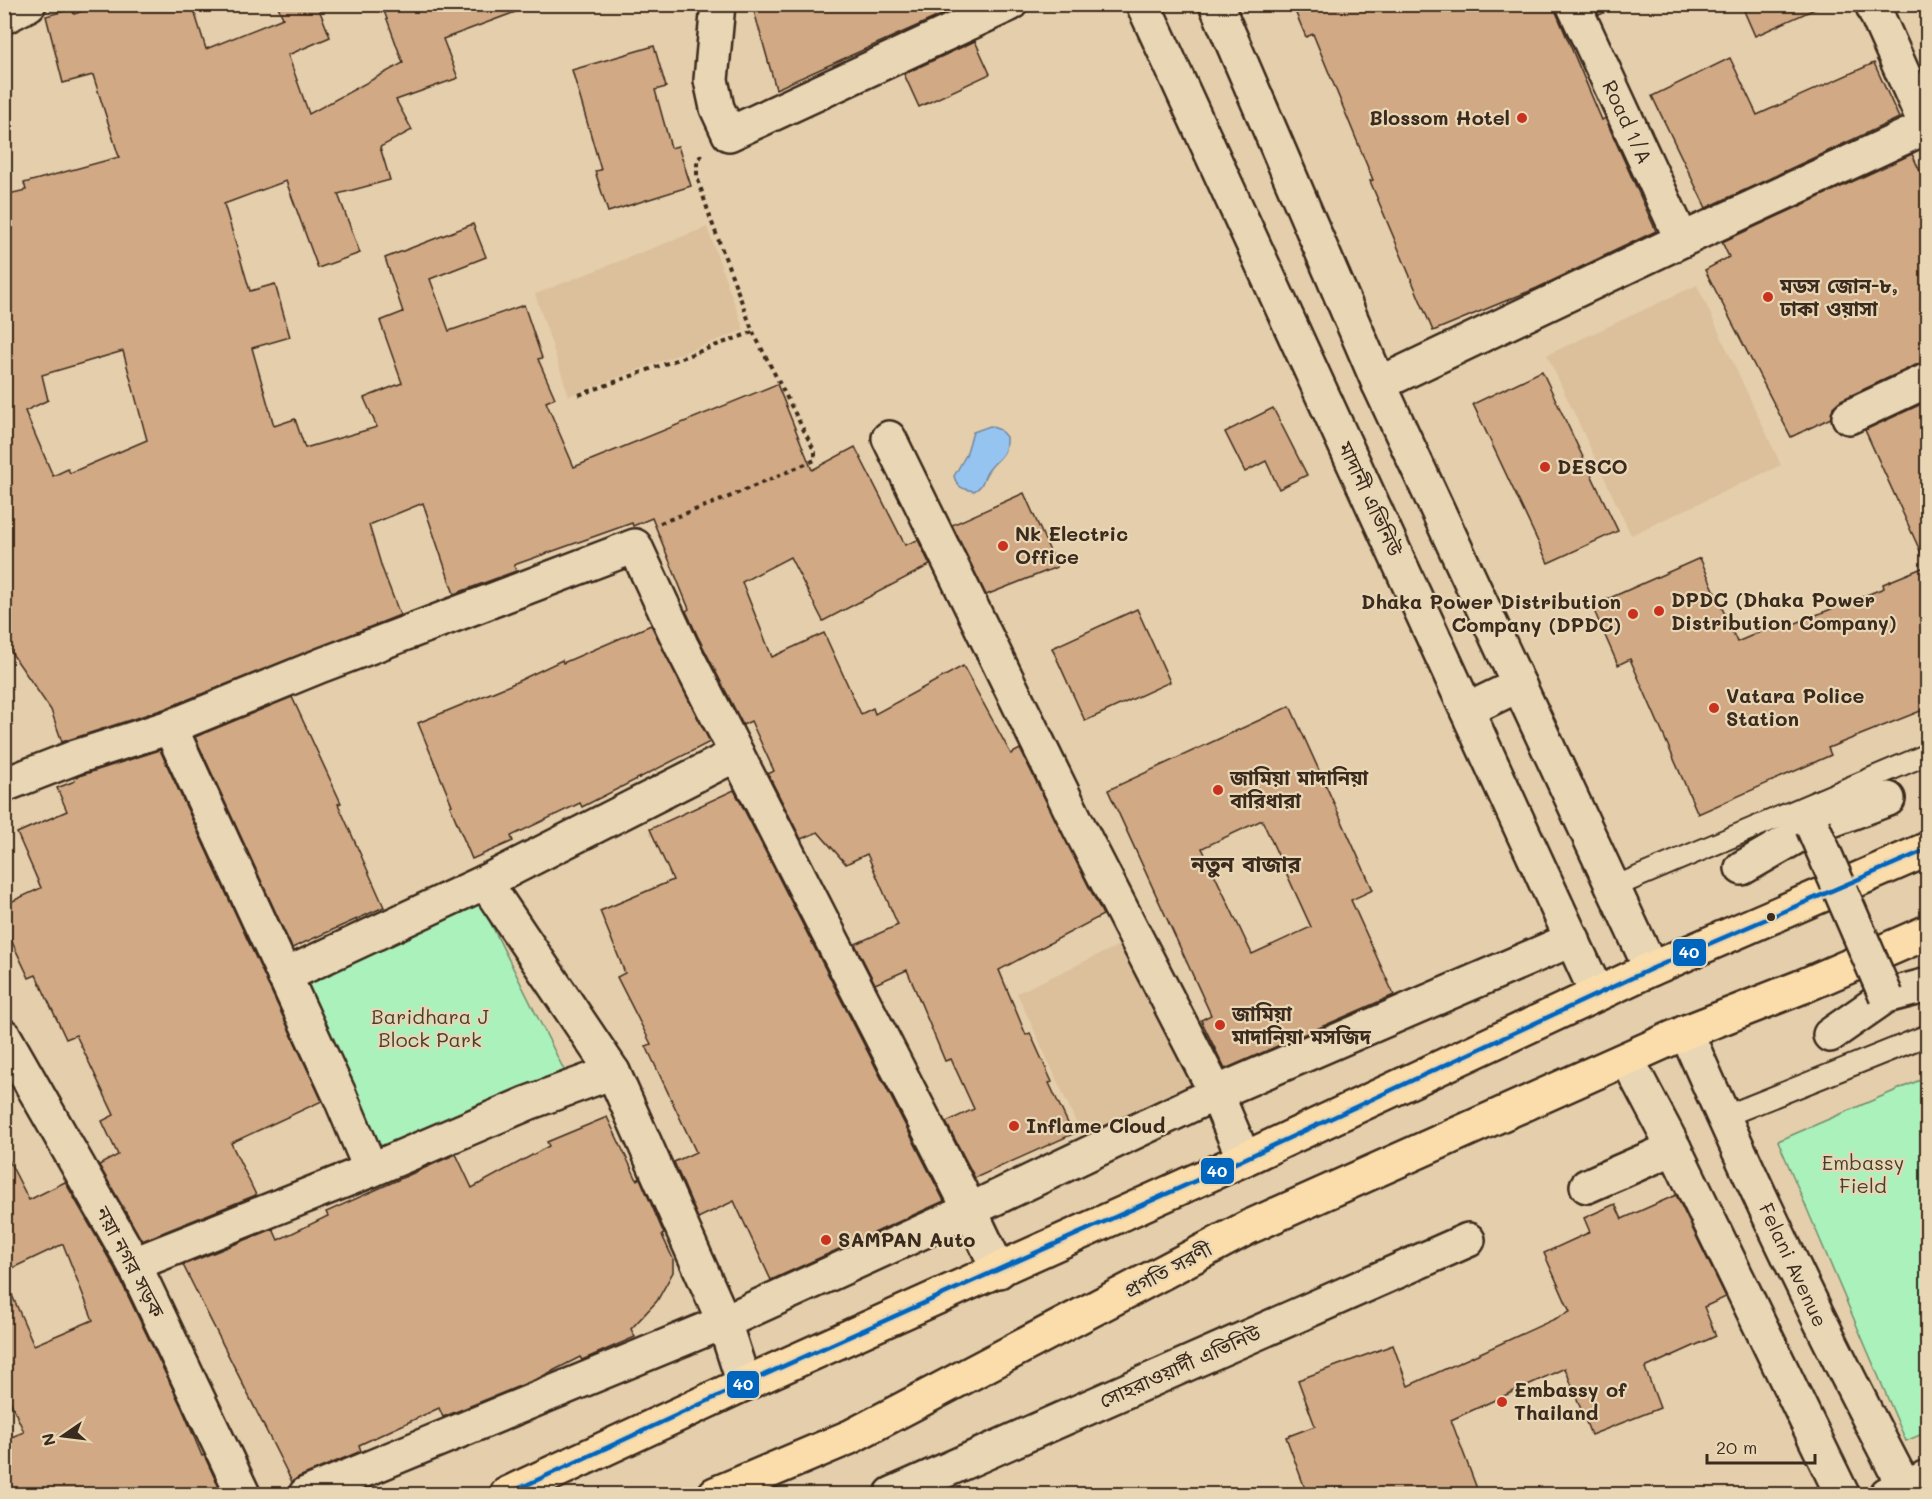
<svg xmlns="http://www.w3.org/2000/svg" width="1932" height="1499" font-family="Mali,'Noto Sans Bengali',sans-serif">
<style>
.built{fill:#dcc09c}
.green{fill:#abf1bc;stroke:#738e6d;stroke-width:1.5}
.water{fill:#96c4f1;stroke:#72869d;stroke-width:1.5}
.building{fill:#d1a984;stroke:#3b2a1e;stroke-width:1.5;fill-rule:evenodd}
.lines{fill:none;stroke-linecap:round;stroke-linejoin:round}
.lane-casing{stroke:#3b2a1e;stroke-width:24}
.street-casing{stroke:#3b2a1e;stroke-width:38}
.secondary-casing{stroke:#3b2a1e;stroke-width:38}
.primary-casing{stroke:#3b2a1e;stroke-width:38}
.path{stroke:#3b2a1e;stroke-width:4;stroke-dasharray:4.5 4.5;stroke-linecap:butt}
.lane{stroke:#e9d6b4;stroke-width:20}
.street{stroke:#e9d6b4;stroke-width:33}
.secondary{stroke:#e9d6b4;stroke-width:33}
.primary{stroke:#faddab;stroke-width:33}
.street-bridge-casing{stroke:#3b2a1e;stroke-width:38;stroke-linecap:butt}
.street-bridge{stroke:#e9d6b4;stroke-width:33}
.bus-1-casing{stroke:#e9d6b4;stroke-width:9}
.bus-1{stroke:#0065bd;stroke-width:4.5}
.poi-dot{fill:#c8321e;stroke:#e9d6b4;stroke-width:2}
.bus-dot{fill:#3b2a1e;stroke:#e9d6b4;stroke-width:2}
.labels{text-anchor:middle;stroke-width:4.5;stroke-linejoin:round;paint-order:stroke}
.poi-label{font-size:20px;font-weight:bold;fill:#3b2a1e;stroke:#e9d6b4;text-anchor:start}
.street-label{font-size:20px;fill:#3b2a1e;stroke:#e9d6b4}
.park-label{font-size:20px;fill:#463e2e;stroke:#e9d6b4}
.quarter-label{font-size:22px;font-weight:bold;fill:#3b2a1e;stroke:#e9d6b4}
.line-badge{stroke:#e9d6b4;stroke-width:2}
.badge-label{font-size:16px;text-anchor:middle;font-weight:bold;fill:#fff}
</style>
<rect width="100%" height="100%" fill="#e5ceab"/>
<filter id="ink" filterUnits="userSpaceOnUse"><feTurbulence type="fractalNoise" baseFrequency=".0167" numOctaves="2"/><feDisplacementMap in="SourceGraphic" scale="12" xChannelSelector="R" yChannelSelector="G"/><feConvolveMatrix kernelMatrix="1 2 1 2 8 2 1 2 1" color-interpolation-filters="sRGB"/></filter>
<g filter="url(#ink)">
<!-- built -->
<g class="built">
<polygon points="707,227 744,330 569,396 535,294"/>
<polygon points="1697,285 1781,465 1631,535 1547,355"/>
<polygon points="1126,942 1191,1084 1082,1135 1017,993"/>
</g>
<!-- green -->
<g class="green">
<polygon points="478,898 567,1076 378,1163 297,974"/>
<polygon points="1927,1077 1927,1432 1906,1441 1778,1141"/>
</g>
<!-- water -->
<path class="water" d="M990 426 1000 430 1006 437C1007 459 998 456 988 471 982 480 984 486 974 491 963 489 957 488 954 476L966 455 973 432Z"/>
<!-- building -->
<g class="building">
<path d="M103 4H192L206 49 283 18 277 4H317L330 37 288 55 309 114 403 63 384 11 402 4H526V8L443 39 458 78 396 100 412 130 380 147 390 180 338 194 360 253 318 268 286 181 224 204 250 291 275 284 290 337 252 348 274 426 295 419 305 448 377 427 364 398 402 383 380 321 403 312 385 258 473 224 486 257 430 279 449 331 524 305 542 358 538 359 555 398 546 402 574 467 777 384 812 470 855 447 905 545 918 540 930 565 823 621 790 557 742 582 772 657 824 633 861 714 873 708 875 714 963 666 1011 754 1020 749 1103 915 999 970 1026 1035 1030 1033 1052 1082 1049 1083 1073 1134 975 1178 946 1122 974 1109 951 1059 945 1061 907 970 875 984 855 944 898 925 867 854 846 864 818 832 801 839 768 774 774 771 751 721 743 725 698 637 686 611 689 609 652 518 633 526 632 523 514 565 516 571 454 594 423 503 369 525 382 568 400 615 164 709 62 742 51 710 4 642V195L26 190 24 183 119 157 93 75 63 83 46 16 72 9 74 14ZM123 351 147 440 70 473 68 469 53 476 25 411 48 400 42 375Z"/>
<polygon points="752,4 958,4 959,7 776,89"/>
<polygon points="1292,4 1555,4 1556,12 1602,120 1605,118 1656,231 1537,288 1433,331 1370,181 1373,180 1313,34 1306,37"/>
<polygon points="1594,4 1624,4 1599,15"/>
<polygon points="1741,4 1826,4 1755,36"/>
<polygon points="975,41 990,74 919,107 904,74"/>
<polygon points="654,46 666,87 655,90 671,148 678,146 691,186 608,212 595,171 601,170 572,70"/>
<polygon points="1730,58 1757,115 1874,63 1899,118 1706,208 1652,96"/>
<polygon points="1912,154 1928,189 1928,362 1920,363 1841,400 1833,407 1831,418 1791,437 1705,270 1729,257 1722,242"/>
<polygon points="1542,371 1618,531 1548,563 1473,404"/>
<polygon points="1928,401 1928,708 1828,748 1831,755 1698,814 1630,659 1618,665 1592,606 1700,558 1737,642 1774,626 1776,631 1884,588 1883,584 1927,566 1865,430"/>
<polygon points="1273,408 1307,475 1279,489 1266,461 1245,472 1225,432"/>
<polygon points="1024,493 1057,567 986,595 952,525"/>
<polygon points="1137,609 1170,682 1085,721 1052,648"/>
<polygon points="651,625 710,742 582,807 580,803 511,836 513,841 472,859 450,806 452,805 418,723 510,685 562,660 563,663"/>
<polygon points="292,697 341,803 338,804 384,907 292,948 195,737"/>
<path d="M1290 706 1373 890 1351 900 1394 995 1225 1069 1201 1020 1211 1015 1108 790ZM1262 820 1311 927 1252 954 1202 848Z"/>
<polygon points="160,750 322,1101 231,1143 256,1195 142,1241 99,1165 118,1155 102,1121 114,1115 76,1035 66,1039 36,975 29,978 4,925 4,905 41,888 17,833 67,811 57,788 75,781 74,778 82,775"/>
<polygon points="734,790 944,1201 771,1280 734,1201 698,1218 674,1162 696,1152 646,1046 651,1044 617,977 625,973 600,911 673,880 650,829"/>
<polygon points="607,1117 637,1180 640,1178 664,1234 662,1235 673,1259 673,1272 657,1301 631,1329 635,1337 582,1360 580,1357 539,1378 443,1417 439,1408 359,1445 361,1451 299,1477 292,1482 183,1265 273,1229 278,1240 328,1216 326,1212 456,1154 472,1188 549,1146 547,1142"/>
<polygon points="4,1151 29,1200 65,1182 117,1273 182,1408 202,1456 204,1455 222,1494 4,1494 4,1440 24,1432 4,1387 4,1277 34,1345 93,1320 63,1244 4,1272"/>
<polygon points="1676,1195 1726,1297 1704,1307 1716,1336 1645,1368 1660,1408 1591,1435 1565,1368 1451,1420 1479,1494 1307,1494 1286,1437 1315,1426 1298,1380 1393,1345 1408,1386 1570,1312 1544,1253 1590,1232 1584,1218 1615,1204 1622,1219"/>
</g>
<g class="lines">
<defs>
<g id="lane">
<polyline points="1614,887 1928,754"/>
<polyline points="1723,1117 1928,1035"/>
</g>
<g id="street">
<polyline points="718,4 711,80 717,108 729,134 1010,4"/>
<polyline points="1573,4 1682,240"/>
<polyline points="1872,4 1928,130"/>
<polyline points="4,17 29,4"/>
<polyline points="1379,384 1682,240 1926,127"/>
<polyline points="1849,417 1928,380"/>
<polyline points="889,438 1080,829 1216,1093 1244,1159"/>
<polyline points="170,727 339,1094 371,1170"/>
<polyline points="4,785 76,757 170,727 322,665 635,546 681,645 970,1210 999,1271"/>
<polyline points="1742,868 1813,827 1888,799"/>
<polyline points="485,882 613,1072 724,1322 744,1384"/>
<polyline points="284,976 485,882 737,754"/>
<polyline points="1830,1035 1886,996 1928,985"/>
<polyline points="4,1036 134,1264 243,1494"/>
<polyline points="1587,1186 1674,1148"/>
<polyline points="134,1264 371,1170 528,1103 613,1072"/>
<polyline points="306,1494 724,1322 970,1210 1216,1093 1573,939"/>
<polyline points="892,1494 1468,1240"/>
<polyline points="1887,1494 1928,1477"/>
</g>
<g id="secondary">
<polyline points="1143,4 1597,994"/>
<polyline points="1216,4 1379,384 1651,969"/>
<polyline points="1467,710 1519,685"/>
<path d="M1686 1032C1754 1189 1829 1343 1908 1494"/>
<polyline points="1627,1059 1674,1148 1842,1494"/>
</g>
<g id="primary">
<polyline points="507,1494 744,1384 1244,1159 1651,969 1928,849"/>
<polyline points="715,1494 850,1437 1249,1227 1686,1032 1801,987 1928,932"/>
</g>
</defs>
<!-- lane casing -->
<use href="#lane" class="lane-casing"/>
<!-- street casing -->
<use href="#street" class="street-casing"/>
<!-- secondary casing -->
<use href="#secondary" class="secondary-casing"/>
<!-- primary casing -->
<use href="#primary" class="primary-casing"/>
<!-- path -->
<g class="path">
<polyline points="579,395 753,332"/>
<polyline points="660,523 724,499 815,460 815,452 753,332 711,220 697,177 697,160 702,155"/>
</g>
<!-- lane -->
<use href="#lane" class="lane"/>
<!-- street -->
<use href="#street" class="street"/>
<!-- secondary -->
<use href="#secondary" class="secondary"/>
<!-- primary -->
<use href="#primary" class="primary"/>
<defs>
<polyline id="street-bridge" points="1813,827 1886,996"/>
</defs>
<!-- street-bridge casing -->
<use href="#street-bridge" class="street-bridge-casing"/>
<!-- street-bridge -->
<use href="#street-bridge" class="street-bridge"/>
<defs>
<polyline id="bus-1" points="507,1494 744,1384 1244,1159 1651,969 1928,849"/>
</defs>
<!-- bus-1 casing -->
<use href="#bus-1" class="bus-1-casing"/>
<!-- bus-1 -->
<use href="#bus-1" class="bus-1"/>
</g>
</g>
<!-- markers -->
<g class="poi-dot">
<circle cx="1522" cy="118" r="6"/>
<circle cx="1768" cy="297" r="6"/>
<circle cx="1545" cy="467" r="6"/>
<circle cx="1003" cy="546" r="6"/>
<circle cx="1659" cy="611" r="6"/>
<circle cx="1633" cy="614" r="6"/>
<circle cx="1714" cy="708" r="6"/>
<circle cx="1218" cy="790" r="6"/>
<circle cx="1220" cy="1025" r="6"/>
<circle cx="1014" cy="1126" r="6"/>
<circle cx="826" cy="1240" r="6"/>
<circle cx="1502" cy="1402" r="6"/>
</g>
<circle class="bus-dot" cx="1771" cy="917" r="5"/>
<g class="labels">
<!-- poi labels -->
<g class="poi-label">
<text x="1510" y="125" text-anchor="end">Blossom Hotel</text>
<text x="1780" y="293">মডস জোন-৮,<tspan x="1780" dy="23">ঢাকা ওয়াসা</tspan></text>
<text x="1557" y="474">DESCO</text>
<text x="1015" y="541">Nk Electric<tspan x="1015" dy="23">Office</tspan></text>
<text x="1671" y="607">DPDC (Dhaka Power<tspan x="1671" dy="23">Distribution Company)</tspan></text>
<text x="1621" y="609" text-anchor="end">Dhaka Power Distribution<tspan x="1621" dy="23">Company (DPDC)</tspan></text>
<text x="1726" y="703">Vatara Police<tspan x="1726" dy="23">Station</tspan></text>
<text x="1230" y="785">জামিয়া মাদানিয়া<tspan x="1230" dy="23">বারিধারা</tspan></text>
<text x="1232" y="1021">জামিয়া<tspan x="1232" dy="23">মাদানিয়া মসজিদ</tspan></text>
<text x="1026" y="1133">Inflame Cloud</text>
<text x="838" y="1247">SAMPAN Auto</text>
<text x="1514" y="1397">Embassy of<tspan x="1514" dy="23">Thailand</tspan></text>
</g>
<!-- street labels -->
<g class="street-label">
<text transform="translate(1627 122) rotate(65)" y="7">Road 1/A</text>
<text transform="translate(1370 499) rotate(65)" y="7">মাদানী এভিনিউ</text>
<text transform="translate(130 1262) rotate(62)" y="7">নয়া নগর সড়ক</text>
<text transform="translate(1793 1265) rotate(65)" y="7">Felani Avenue</text>
<text transform="translate(1168 1270) rotate(-28)" y="7">প্রগতি সরণী</text>
<text transform="translate(1180 1367) rotate(-24)" y="7">সোহরাওয়ার্দী এভিনিউ</text>
</g>
<!-- park labels -->
<g class="park-label">
<text x="430" y="1024">Baridhara J<tspan x="430" dy="23">Block Park</tspan></text>
<text x="1863" y="1170">Embassy<tspan x="1863" dy="23">Field</tspan></text>
</g>
<!-- quarter labels -->
<g class="quarter-label">
<text x="1246" y="872">নতুন বাজার</text>
</g>
</g>
<g class="line-badge">
<rect x="1672" y="938" width="35" height="29" rx="6" fill="#0065bd"/>
<rect x="1200" y="1157" width="35" height="28" rx="6" fill="#0065bd"/>
<rect x="726" y="1370" width="34" height="29" rx="6" fill="#0065bd"/>
</g>
<g class="badge-label">
<text x="1689" y="958">40</text>
<text x="1217" y="1177">40</text>
<text x="743" y="1390">40</text>
</g>
<!-- margin -->
<rect width="1932" height="1499" fill="none" stroke="#e9d6b4" stroke-width="24"/>
<rect x="12" y="12" width="1908" height="1475" fill="none" stroke="#3b2a1e" stroke-width="2" filter="url(#ink)"/>
<!-- north arrow -->
<g transform="translate(63 1436) rotate(256)" stroke="#e9d6b4" stroke-width="4.5" paint-order="stroke">
<path d="M0-4.5L10 22L0 15L-10 22Z" fill="#3b2a1e"/>
<text y="-9" font-size="16" font-weight="bold" text-anchor="middle" fill="#3b2a1e">N</text>
</g>
<!-- scale -->
<path d="M1707 1454v9h108v-9" fill="none" stroke="#3b2a1e" stroke-width="3"/>
<text x="1716" y="1454" font-size="18" fill="#3b2a1e" stroke="#e9d6b4" stroke-width="4.5" paint-order="stroke">20 m</text>
</svg>
